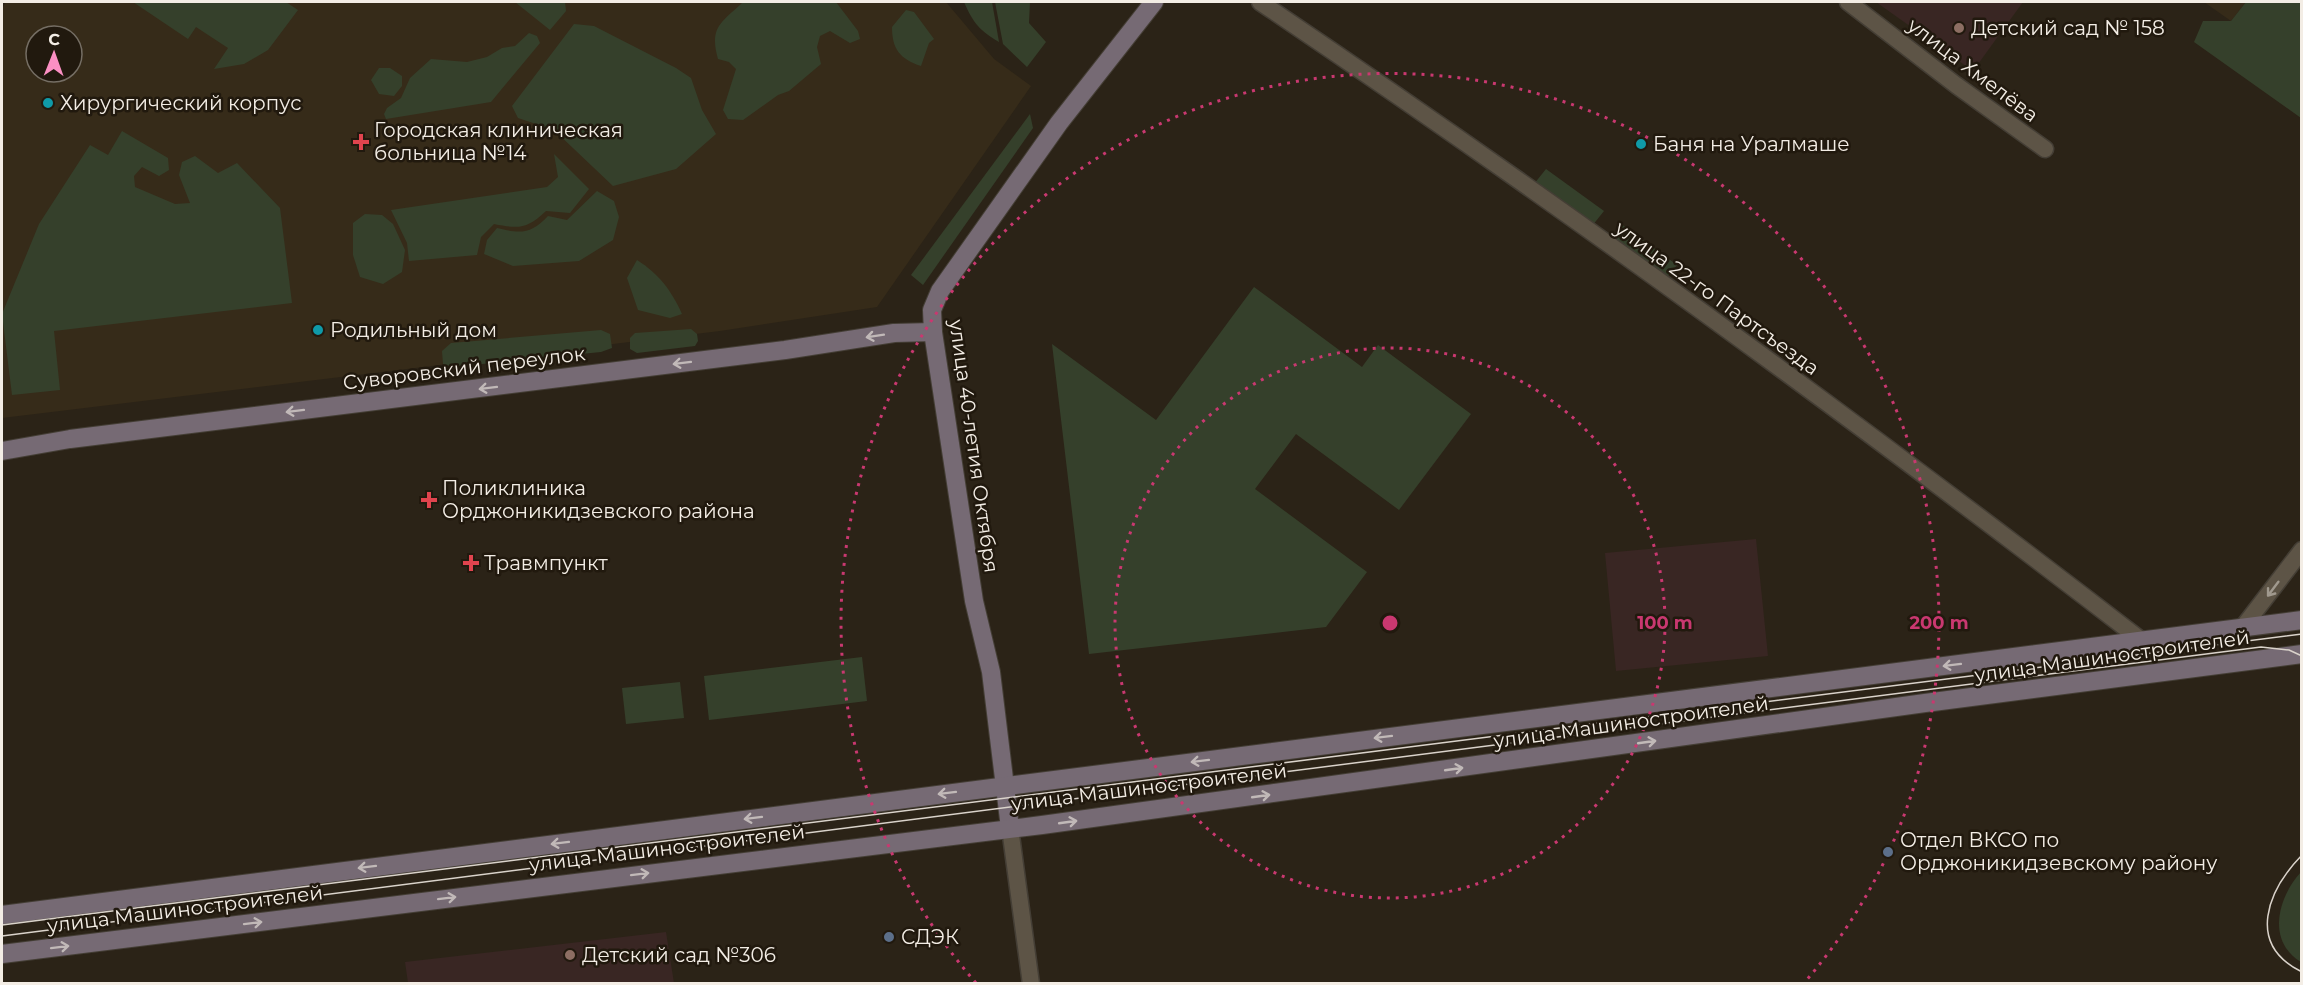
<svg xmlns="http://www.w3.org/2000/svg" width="2303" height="985" font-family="Montserrat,sans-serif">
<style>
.built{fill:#362b19;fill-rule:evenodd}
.education{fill:#392623}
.green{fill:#35402b}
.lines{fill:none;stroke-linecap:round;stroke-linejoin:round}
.street-casing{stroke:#443e35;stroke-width:19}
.secondary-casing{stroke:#443e35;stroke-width:20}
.street{stroke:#5d5446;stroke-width:16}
.secondary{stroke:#766a74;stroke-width:18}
.tram{stroke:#dad3cb;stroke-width:1.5}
.oneway{stroke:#c1b9b8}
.oneway2{stroke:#a0998e}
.ring{fill:none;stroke:#c93870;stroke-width:3;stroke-dasharray:3 6}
.education-dot{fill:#8d6e63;stroke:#21190e;stroke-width:2}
.culture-dot{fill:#0f9aa8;stroke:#21190e;stroke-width:2}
.health-dot{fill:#e0444e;stroke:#21190e;stroke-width:2}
.service-dot{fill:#5c6f8a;stroke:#21190e;stroke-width:2}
.labels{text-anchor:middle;stroke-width:5;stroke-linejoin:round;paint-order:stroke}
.poi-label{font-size:20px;fill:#f3ede5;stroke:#21190e;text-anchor:start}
.street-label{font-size:20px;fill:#f3ede5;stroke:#21190e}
.centre{fill:#c93870;stroke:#21190e;stroke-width:3}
.ring-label{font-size:18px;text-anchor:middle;font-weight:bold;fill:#c93870;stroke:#21190e;stroke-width:5;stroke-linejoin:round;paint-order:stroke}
</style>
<rect width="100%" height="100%" fill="#2b2317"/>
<!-- built -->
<g class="built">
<path d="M6 2H946L994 59 1031 86 877 307 720 331 2 418V9ZM36 36H72V72H36Z"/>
<polygon points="2204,2 2246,2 2231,21"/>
</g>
<!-- education -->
<g class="education">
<polygon points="1876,2 2023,2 1973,71"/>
<polygon points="1756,539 1768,656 1616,671 1605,553"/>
<polygon points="666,932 674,983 408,983 405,962"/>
</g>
<!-- green -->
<g class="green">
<polygon points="133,2 286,2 298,10 268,50 244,64 214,69 228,48 196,27 188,39"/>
<polygon points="515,2 565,2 566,11 550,30"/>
<path d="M743 2H836L858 31 860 39 850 43 830 31 820 36 817 47 821 64 789 91 778 95 743 120 728 119 723 110 736 69 729 62 718 59C709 27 721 23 743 2Z"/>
<path d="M964 2H992L999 42C980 31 973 23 964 2Z"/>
<polygon points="995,2 1030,2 1029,23 1046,42 1027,67 1003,44"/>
<polygon points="2246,2 2301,2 2301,118 2194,42 2203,21 2231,21"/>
<path d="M906 10 914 12 934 39 929 43 921 66C900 59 892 49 892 27Z"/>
<polygon points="574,24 594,26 676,68 691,78 702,110 716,134 676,169 613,186 554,130 518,118 512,106"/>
<polygon points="529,33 537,36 540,43 491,102 386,119 384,114 387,108 401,98 410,78 431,59 467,62 487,57 502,48 515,46"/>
<polygon points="379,68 390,68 402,76 402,86 394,96 379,94 371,80"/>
<polygon points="1030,114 1033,128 923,285 911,275"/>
<polygon points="122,131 168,158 169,170 159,176 142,167 134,176 135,187 175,204 190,203 179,175 182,162 195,156 218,173 237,163 280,208 292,303 54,331 60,390 12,395 2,314 39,224 90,145 108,155"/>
<path d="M554 154 589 189 570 213 546 211C527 229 519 229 494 224L481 237 477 255 409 261 407 243 391 210 547 187 558 177Z"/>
<polygon points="1546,169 1604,211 1592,226 1534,184"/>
<path d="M597 191 614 201 619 217 613 240 579 261 513 266 484 254 487 240 497 228C521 234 531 234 548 216L567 220Z"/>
<polygon points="365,214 382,215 393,224 405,250 402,272 383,284 360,277 353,255 353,223"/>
<polygon points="1621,224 1677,265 1665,280 1610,239"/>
<path d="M637 260C659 274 671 290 682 314L670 318 638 310 627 278Z"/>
<polygon points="1254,287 1362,367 1378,345 1471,414 1399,510 1296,434 1255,489 1367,572 1326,627 1089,654 1052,344 1156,420"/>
<polygon points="691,329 697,334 698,341 695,346 637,353 630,349 630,338 635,333"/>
<polygon points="601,330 610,334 612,348 601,352 452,367 443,364 442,351 451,343"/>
<polygon points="862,657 867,701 709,720 704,676"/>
<polygon points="680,682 684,718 626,724 622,688"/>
<path d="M2301 872V962C2266 941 2278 897 2301 872Z"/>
</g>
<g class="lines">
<defs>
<g id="street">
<path d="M1260 2C1560 204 1854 419 2141 640"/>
<polyline points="1848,2 1956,85 2045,149"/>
<polyline points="2243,627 2302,550"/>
<polyline points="1010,828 1031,984"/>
</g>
<g id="secondary">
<polyline points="2,451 70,439 785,350 894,333 933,332"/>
<polyline points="1010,828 991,672 974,601 933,332 932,310 940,291 1059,123 1154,2"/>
<polyline points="2,915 2302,620"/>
<polyline points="2,954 1042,825 1925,703 2302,654"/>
</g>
</defs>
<!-- street casing -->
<use href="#street" class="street-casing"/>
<!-- secondary casing -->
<use href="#secondary" class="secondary-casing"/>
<!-- street -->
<use href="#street" class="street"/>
<!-- secondary -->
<use href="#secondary" class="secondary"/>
<!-- tram -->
<g class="tram">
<path d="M2302 855C2268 890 2245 944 2302 972"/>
<polyline points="2,925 2302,634"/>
<polyline points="2,936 2261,647 2289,650 2302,656"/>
</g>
</g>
<!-- one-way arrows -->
<defs><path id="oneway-shaft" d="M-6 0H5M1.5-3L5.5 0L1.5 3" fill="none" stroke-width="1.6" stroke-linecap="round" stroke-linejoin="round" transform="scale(1.5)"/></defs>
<g class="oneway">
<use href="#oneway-shaft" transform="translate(875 336) rotate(171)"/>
<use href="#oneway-shaft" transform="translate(682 363) rotate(173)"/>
<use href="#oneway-shaft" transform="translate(488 388) rotate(173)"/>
<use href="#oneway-shaft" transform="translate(295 411) rotate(173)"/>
<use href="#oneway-shaft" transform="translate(1952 665) rotate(173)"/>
<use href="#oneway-shaft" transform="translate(1383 737) rotate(173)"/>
<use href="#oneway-shaft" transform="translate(1647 742) rotate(-8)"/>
<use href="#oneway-shaft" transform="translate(1200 761) rotate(173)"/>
<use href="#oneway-shaft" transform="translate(1454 769) rotate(-8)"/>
<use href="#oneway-shaft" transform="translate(947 793) rotate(173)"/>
<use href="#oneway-shaft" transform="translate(1261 796) rotate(-8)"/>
<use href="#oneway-shaft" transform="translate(753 818) rotate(173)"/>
<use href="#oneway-shaft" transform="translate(1068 822) rotate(-8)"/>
<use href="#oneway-shaft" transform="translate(560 843) rotate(173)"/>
<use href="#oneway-shaft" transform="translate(367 867) rotate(173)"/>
<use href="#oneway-shaft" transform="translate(640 874) rotate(-7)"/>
<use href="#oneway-shaft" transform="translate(447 898) rotate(-7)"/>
<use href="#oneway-shaft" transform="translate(253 923) rotate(-7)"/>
<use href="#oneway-shaft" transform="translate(60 947) rotate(-7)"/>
</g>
<use class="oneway2" href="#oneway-shaft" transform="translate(2273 589) rotate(127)"/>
<!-- distance rings -->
<g class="ring">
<circle cx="1390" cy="623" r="275"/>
<path d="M976 983A549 549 0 1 1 1804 983"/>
</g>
<!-- markers -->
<g class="education-dot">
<circle cx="1959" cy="28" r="6"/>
<circle cx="570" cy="955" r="6"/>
</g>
<g class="culture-dot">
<circle cx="48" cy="103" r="6"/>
<circle cx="1641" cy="144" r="6"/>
<circle cx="318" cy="330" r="6"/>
</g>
<g class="health-dot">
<path d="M358 133h6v6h6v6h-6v6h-6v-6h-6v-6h6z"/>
<path d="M426 491h6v6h6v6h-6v6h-6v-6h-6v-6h6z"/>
<path d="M468 554h6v6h6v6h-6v6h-6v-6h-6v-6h6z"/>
</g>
<g class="service-dot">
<circle cx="1888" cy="852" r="6"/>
<circle cx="889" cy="937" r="6"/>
</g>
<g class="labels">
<!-- poi labels -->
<g class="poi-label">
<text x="1971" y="35">Детский сад № 158</text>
<text x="60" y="110">Хирургический корпус</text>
<text x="374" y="137">Городская клиническая<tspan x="374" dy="23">больница №14</tspan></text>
<text x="1653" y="151">Баня на Уралмаше</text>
<text x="330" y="337">Родильный дом</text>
<text x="442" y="495">Поликлиника<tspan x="442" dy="23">Орджоникидзевского района</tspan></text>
<text x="484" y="570">Травмпункт</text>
<text x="1900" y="847">Отдел ВКСО по<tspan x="1900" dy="23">Орджоникидзевскому району</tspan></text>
<text x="901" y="944">СДЭК</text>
<text x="582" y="962">Детский сад №306</text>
</g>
<!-- street labels -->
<g class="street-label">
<text transform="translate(1973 70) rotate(37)" y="7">улица Хмелёва</text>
<text transform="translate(1717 298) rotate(36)" y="7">улица 22-го Партсъезда</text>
<text transform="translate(464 368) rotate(-7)" y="7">Суворовский переулок</text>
<text transform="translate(974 446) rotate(82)" y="7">улица 40-летия Октября</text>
<text transform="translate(2112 656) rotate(-8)" y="7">улица Машиностроителей</text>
<text transform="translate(1631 722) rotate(-8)" y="7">улица Машиностроителей</text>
<text transform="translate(1149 787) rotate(-7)" y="7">улица Машиностроителей</text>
<text transform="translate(667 848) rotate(-7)" y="7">улица Машиностроителей</text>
<text transform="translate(185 909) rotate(-7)" y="7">улица Машиностроителей</text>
</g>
</g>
<circle cx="1390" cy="623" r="9" class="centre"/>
<g class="ring-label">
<text x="1665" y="629">100 m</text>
<text x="1939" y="629">200 m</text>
</g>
<!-- border -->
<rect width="2303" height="985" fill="none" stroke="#f3ede5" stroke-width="6"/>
<!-- north arrow -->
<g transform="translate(54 54) rotate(1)"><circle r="28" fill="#21190e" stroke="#756e64" stroke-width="1.5"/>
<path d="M0-4.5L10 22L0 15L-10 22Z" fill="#fb8fc3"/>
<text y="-9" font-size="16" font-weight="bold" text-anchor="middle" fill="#f3ede5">С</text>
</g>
</svg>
